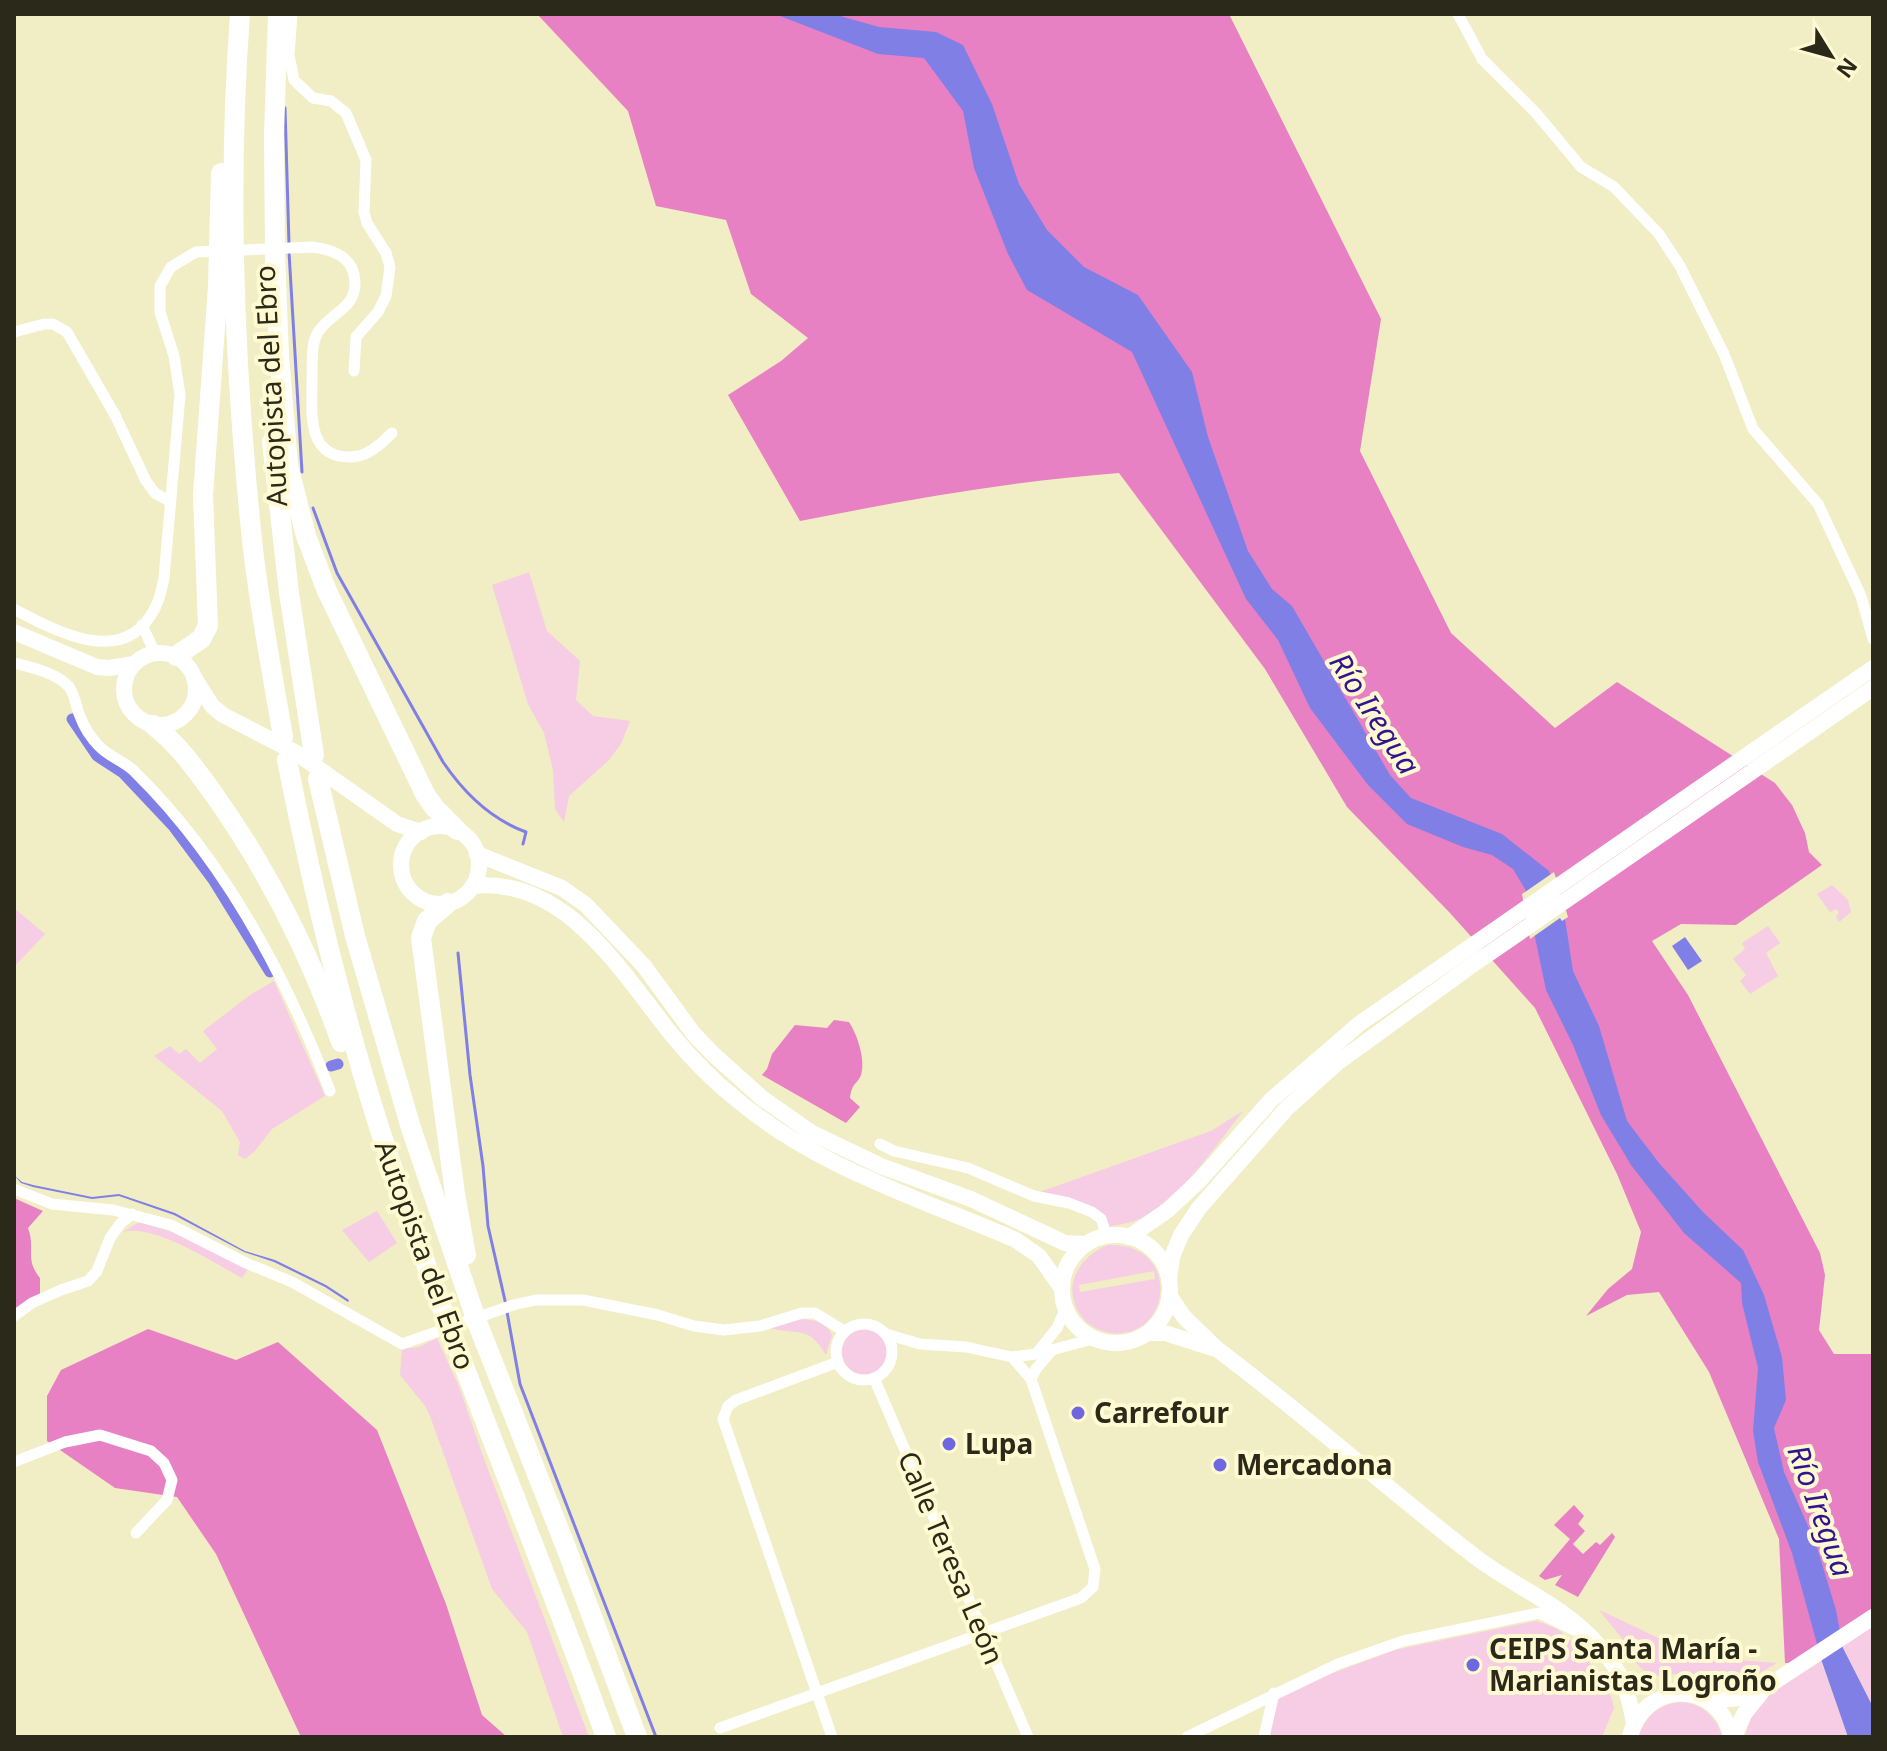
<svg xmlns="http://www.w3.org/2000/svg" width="1887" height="1751" font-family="'Noto Sans',sans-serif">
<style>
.green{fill:#f6cde5;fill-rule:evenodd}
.forest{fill:#e880c4}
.water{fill:#807fe6}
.pier{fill:#f1edc4}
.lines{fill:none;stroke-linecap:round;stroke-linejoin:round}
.stream{stroke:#807fe6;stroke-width:3}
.canal{stroke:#807fe6;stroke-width:11}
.street{stroke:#fff;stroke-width:11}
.secondary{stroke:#fff;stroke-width:16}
.highway{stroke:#fff;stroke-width:20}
.poi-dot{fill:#6e67e1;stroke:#fffad1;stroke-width:3}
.labels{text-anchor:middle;stroke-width:8;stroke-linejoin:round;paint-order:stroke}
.street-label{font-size:28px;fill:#2b2919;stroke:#fffad1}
.poi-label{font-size:28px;font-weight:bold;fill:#2b2919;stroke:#fffad1;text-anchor:start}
.water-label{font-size:30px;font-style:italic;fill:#32148f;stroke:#fffad1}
</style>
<rect width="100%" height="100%" fill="#f1edc4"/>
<!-- green -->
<g class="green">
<polygon points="529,572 547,631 580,661 576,700 593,716 630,721 621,744 608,761 569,796 564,822 555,809 553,770 544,733 528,704 492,585"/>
<polygon points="1832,885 1848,900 1851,912 1839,922 1836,917 1839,912 1836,909 1830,912 1817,894"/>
<polygon points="14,908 45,934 14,967"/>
<polygon points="1768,926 1780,943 1766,953 1778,976 1750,994 1740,981 1746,975 1733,959 1745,949 1742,943"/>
<polygon points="274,981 325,1096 272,1129 254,1152 245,1159 238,1155 240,1142 222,1111 154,1056 170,1046 179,1054 186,1049 200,1063 217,1049 203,1031 250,995"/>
<path d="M1243 1111C1214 1148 1187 1190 1147 1215 1133 1224 1115 1225 1099 1228L1089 1212 1037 1193 1211 1131Z"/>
<polygon points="377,1211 397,1243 369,1262 342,1230"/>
<path d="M139 1222 172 1232 248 1269 242 1278C214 1263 154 1223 123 1232Z"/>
<path d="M1108 1245C1182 1242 1173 1341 1110 1333 1098 1331 1086 1324 1080 1314 1061 1285 1080 1256 1108 1245ZM1154 1271 1155 1279 1080 1292 1079 1285Z"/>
<path d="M801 1319C815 1320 826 1322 832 1335L826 1355C808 1324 799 1336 770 1328Z"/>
<circle cx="865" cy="1352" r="23"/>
<polygon points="437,1338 460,1389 483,1456 589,1737 563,1737 527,1632 492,1589 430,1416 425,1406 400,1375 402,1349 419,1347"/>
<path d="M1599 1610C1632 1624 1663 1643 1697 1653 1723 1660 1750 1661 1777 1663L1735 1687 1713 1683 1684 1673 1658 1676 1643 1670 1634 1661V1653Z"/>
<path d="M1873 1611V1707L1843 1648 1822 1663 1848 1737H1745C1749 1719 1756 1707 1770 1695L1763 1685Z"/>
<path d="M1536 1621C1546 1624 1556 1627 1565 1635 1580 1648 1612 1688 1614 1708L1602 1737H1267L1277 1701 1290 1689 1395 1650Z"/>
<path d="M1683 1702C1705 1705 1715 1717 1723 1737H1638C1646 1716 1659 1703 1683 1702Z"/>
</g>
<!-- forest -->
<g class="forest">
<path d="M537 14H1229L1381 319 1360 451 1451 633 1555 728 1617 682 1775 783 1792 805 1805 833 1809 852 1822 865 1736 925 1681 924 1652 941 1688 995 1820 1253 1825 1275 1819 1330 1834 1354H1872L1873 1357V1611L1795 1663H1785L1779 1539 1709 1372 1659 1292 1627 1295 1586 1316 1608 1289 1632 1269 1641 1232 1617 1174 1535 1008 1450 913 1347 807 1265 669 1119 473C1012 481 906 500 800 521L728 395 781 361 808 338 751 294 726 220 656 206 628 111Z"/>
<path d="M834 1020 849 1022C857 1034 866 1060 861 1075 857 1085 852 1082 850 1098L860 1107 846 1123 762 1075 767 1069 772 1054 795 1025 827 1028Z"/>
<path d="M14 1198 43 1211 28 1228C36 1249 24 1258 40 1278V1294L14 1313Z"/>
<polygon points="148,1329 236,1360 278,1342 377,1430 446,1604 482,1715 507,1737 301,1737 216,1554 177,1497 115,1488 47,1441 47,1396 61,1370"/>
<polygon points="1574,1505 1584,1516 1578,1524 1585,1531 1573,1544 1583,1554 1596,1542 1600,1545 1612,1533 1615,1537 1578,1597 1555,1585 1562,1575 1545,1580 1539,1576 1570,1539 1554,1525"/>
</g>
<!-- water -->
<g class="water">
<polygon points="775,14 833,14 879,27 936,32 963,45 992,104 1019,184 1047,230 1084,267 1138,295 1192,372 1208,437 1248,551 1272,589 1292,606 1390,775 1411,798 1502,834 1549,871 1565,919 1573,971 1599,1026 1627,1121 1659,1163 1703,1212 1743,1250 1764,1295 1782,1357 1786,1400 1774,1428 1784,1472 1816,1544 1836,1610 1843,1648 1873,1707 1873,1737 1848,1737 1822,1662 1792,1553 1758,1462 1753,1431 1758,1368 1742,1303 1741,1283 1684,1233 1631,1165 1601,1115 1573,1045 1546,990 1525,889 1513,869 1492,855 1463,847 1407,824 1368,785 1310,708 1278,640 1246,599 1132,352 1027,290 1008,254 974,168 963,111 924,58 878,54"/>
<polygon points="1685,937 1702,961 1688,970 1672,946"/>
<polygon points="14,1175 22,1182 33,1185 92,1197 119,1194 175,1213 245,1251 275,1260 326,1285 349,1300 348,1302 325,1287 274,1262 244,1252 174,1215 119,1196 92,1199 33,1187 21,1183"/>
</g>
<!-- pier -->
<polygon class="pier" points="1554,872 1568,917 1562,921 1560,918 1530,939 1522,894"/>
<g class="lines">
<!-- stream -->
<g class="stream">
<polyline points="285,108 289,244"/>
<polyline points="289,252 302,472"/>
<path d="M313 508 337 573 443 762C464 793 490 819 526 832L523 844"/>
<polyline points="458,953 470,1075 483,1166 488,1226 506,1305"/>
<polyline points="507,1312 520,1384 656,1737"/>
</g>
<!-- canal -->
<g class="canal">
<polyline points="72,719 97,756 123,773 173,826 214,881 270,972"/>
<polyline points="331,1066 338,1064"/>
</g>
<!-- street -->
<g class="street">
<polyline points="292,14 289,55 294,80 313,98 331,101 346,113 366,160 364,212 367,223 386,253 390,267 386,296 378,312 356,337 354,371"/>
<polyline points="1458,14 1482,59 1536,113 1581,167 1614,187 1659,234 1680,266 1724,354 1753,429 1818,504 1861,596 1873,639"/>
<polyline points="14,332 44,324 53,324 67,332 115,415 146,481 155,493 169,501"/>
<path d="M14 609C57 632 125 669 155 608 160 599 162 588 164 578L180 395 174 356 160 312V286L171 267 196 252 313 247C334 250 354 257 355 282 356 310 328 313 317 334 310 348 313 367 312 382 312 412 306 458 351 457 367 457 381 444 392 433"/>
<polyline points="142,625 155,653"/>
<path d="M14 663C30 667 58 673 69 687 75 695 76 707 80 716 84 727 91 738 99 746 109 757 124 761 134 771 223 858 286 976 330 1091"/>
<polyline points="880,1144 894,1151 968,1168 1034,1196 1069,1203 1092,1212 1101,1219 1107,1236"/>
<polyline points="14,1189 52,1204 113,1210 171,1225 246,1263 292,1282 402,1344 513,1305 536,1300 583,1300 658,1315 694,1326 724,1330 760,1326 802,1313 815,1313 844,1331"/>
<polyline points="14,1316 32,1303 61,1290 88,1281 97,1271 110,1238 120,1224 132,1214"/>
<circle cx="864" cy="1352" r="28"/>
<polyline points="886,1334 920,1344 966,1347 1012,1357 1036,1354 1093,1339"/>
<polyline points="1037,1353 1057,1328 1065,1310"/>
<polyline points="1012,1357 1031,1379 1036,1369 1052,1350"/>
<polyline points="874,1378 1028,1737"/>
<polyline points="14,1462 65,1442 100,1435 151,1451 164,1463 172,1480 167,1500 136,1533"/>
<polyline points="720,1728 1081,1598 1093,1587 1095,1569 1031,1379"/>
<polyline points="832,1737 723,1419 728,1406 736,1400 838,1362"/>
<polyline points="1187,1737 1338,1664 1403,1641 1539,1613 1574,1630"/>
<polyline points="1264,1737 1274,1693"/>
</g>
<!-- secondary -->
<g class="secondary">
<polyline points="14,632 97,667 109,668 134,664"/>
<circle cx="160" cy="689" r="36"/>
<polyline points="195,679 212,706 223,715 295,752 397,824 421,832"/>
<circle cx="440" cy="865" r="39"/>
<polyline points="477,854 562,888 586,905 644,966 693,1033 713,1054 762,1098 812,1133 881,1166 971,1199 1065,1243 1086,1244"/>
<path d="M473 886C566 876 622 973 672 1035 691 1058 712 1080 736 1099 818 1168 919 1198 1016 1240L1039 1256 1061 1287"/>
<circle cx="1116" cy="1289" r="54"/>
<polyline points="1129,1237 1168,1210 1199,1181 1271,1100 1359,1024 1873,668"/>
<polyline points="1169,1280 1172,1257 1181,1235 1199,1208 1287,1108 1337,1063 1468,968 1873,688"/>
<path d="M1169 1295 1184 1317 1217 1349C1305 1415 1386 1488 1473 1555 1515 1588 1565 1605 1600 1647 1622 1673 1628 1690 1634 1723"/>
<polyline points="1148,1333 1165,1333 1212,1348"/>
<polyline points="1707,1701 1741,1698 1771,1684 1873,1617"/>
<path d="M1630 1737C1643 1680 1720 1679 1731 1737"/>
<polyline points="1734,1737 1744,1714 1761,1693"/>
</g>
<!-- highway -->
<g class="highway">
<path d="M240 14C227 189 234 366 252 540 259 606 272 671 283 737"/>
<polyline points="278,14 274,135 275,255 279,355 288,465 306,536 327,591 425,794 434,807 457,830"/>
<polyline points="272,442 289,593 314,755"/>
<polyline points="176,656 201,639 208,626 203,495 218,286 221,173"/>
<path d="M153 725C178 744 195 768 213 793 267 869 310 954 341 1042"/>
<path d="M287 760C312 886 341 1008 380 1130 446 1336 533 1534 606 1737"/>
<polyline points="318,779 355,936 411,1128 477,1322 567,1550 637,1737"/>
<polyline points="448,903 427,921 421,938 455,1194 466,1255"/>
</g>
</g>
<!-- markers -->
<g class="poi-dot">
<circle cx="1078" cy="1413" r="8"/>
<circle cx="949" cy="1444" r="8"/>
<circle cx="1220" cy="1465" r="8"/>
<circle cx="1473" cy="1665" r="8"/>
</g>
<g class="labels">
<!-- street labels -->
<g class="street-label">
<text transform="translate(271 386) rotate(-93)" y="10">Autopista del Ebro</text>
<text transform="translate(425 1255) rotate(70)" y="10">Autopista del Ebro</text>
<text transform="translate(951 1558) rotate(67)" y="10">Calle Teresa León</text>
</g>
<!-- poi labels -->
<g class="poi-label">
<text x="1094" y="1423">Carrefour</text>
<text x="965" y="1454">Lupa</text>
<text x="1236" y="1475">Mercadona</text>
<text x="1489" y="1659">CEIPS Santa María -<tspan x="1489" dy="32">Marianistas Logroño</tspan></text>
</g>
<!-- water labels -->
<g class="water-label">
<text transform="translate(1374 714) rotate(57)" y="10">Río Iregua</text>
<text transform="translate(1820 1511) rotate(70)" y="10">Río Iregua</text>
</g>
</g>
<!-- border -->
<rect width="1887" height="1751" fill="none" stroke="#2b2919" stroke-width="32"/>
<!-- north arrow -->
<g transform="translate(1831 56) rotate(127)" stroke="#fffad1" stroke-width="6" paint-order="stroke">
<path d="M0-6L14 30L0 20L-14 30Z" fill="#2b2919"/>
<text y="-12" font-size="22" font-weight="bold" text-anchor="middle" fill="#2b2919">N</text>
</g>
</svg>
